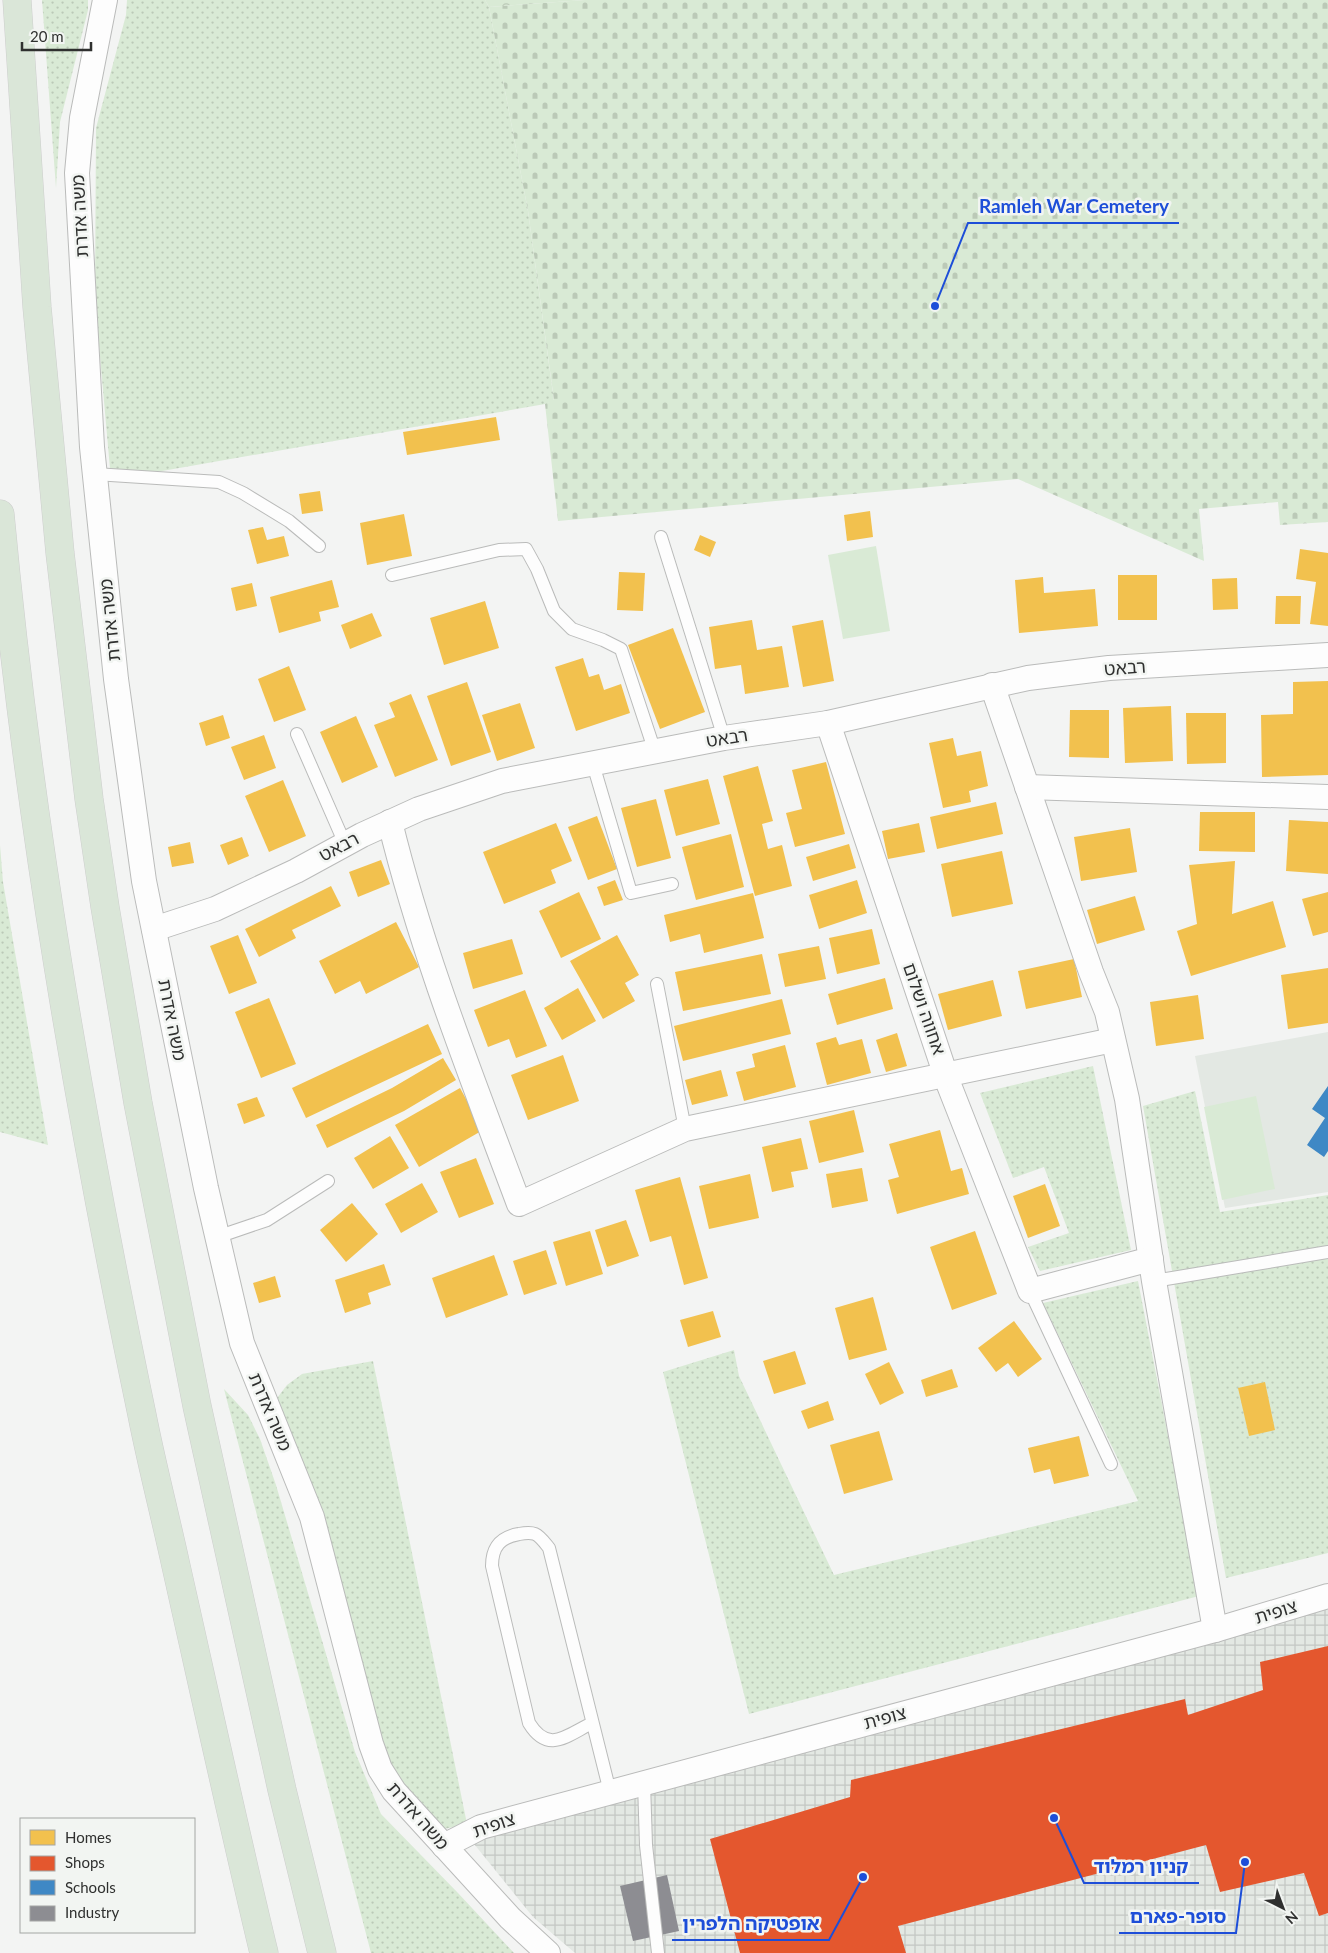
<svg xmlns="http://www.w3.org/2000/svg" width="1328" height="1953" font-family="Lato,'Noto Sans Hebrew',sans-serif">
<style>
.built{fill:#e3e8e3}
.industrial{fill:url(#industrial-grid)}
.grass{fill:url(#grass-dots)}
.forest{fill:url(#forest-crowns)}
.cemetery{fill:url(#cemetery-stones)}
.park{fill:#d9ead5}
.homes{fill:#f2c14e}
.shops{fill:#e4572e}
.schools{fill:#3f88c5}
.industry{fill:#8d8d92}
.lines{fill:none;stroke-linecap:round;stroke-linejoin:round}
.lane-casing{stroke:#babbba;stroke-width:14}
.street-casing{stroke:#babbba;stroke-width:26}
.highway-casing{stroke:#cdcecd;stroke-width:29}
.lane{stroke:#fdfdfd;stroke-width:12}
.street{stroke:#fdfdfd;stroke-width:24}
.highway{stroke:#dae6d8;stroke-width:28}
.labels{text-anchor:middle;stroke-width:5;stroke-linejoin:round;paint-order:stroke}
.street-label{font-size:18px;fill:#2f302f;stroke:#f2f5f2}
.leader{fill:none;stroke:#1d4ed8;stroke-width:2}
.callout-dot{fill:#1d4ed8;stroke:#f2f5f2;stroke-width:2}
.callout-label{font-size:19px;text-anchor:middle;font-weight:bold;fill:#1d4ed8;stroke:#f2f5f2;stroke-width:5;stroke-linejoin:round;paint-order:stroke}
</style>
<defs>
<pattern id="industrial-grid" width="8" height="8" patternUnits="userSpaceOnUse" patternTransform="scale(1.25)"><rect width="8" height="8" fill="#e3e8e3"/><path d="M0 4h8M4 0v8" fill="none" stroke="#c3c7c3"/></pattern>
<pattern id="grass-dots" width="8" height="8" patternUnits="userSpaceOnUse" patternTransform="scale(1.25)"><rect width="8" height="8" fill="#d9ead5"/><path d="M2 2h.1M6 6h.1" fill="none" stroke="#bbc9b7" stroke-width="1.8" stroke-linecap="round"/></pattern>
<pattern id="forest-crowns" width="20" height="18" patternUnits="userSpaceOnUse" patternTransform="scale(1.25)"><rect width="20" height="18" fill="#d9ead5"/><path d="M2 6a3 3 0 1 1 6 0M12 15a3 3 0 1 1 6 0" fill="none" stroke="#bbc9b7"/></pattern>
<pattern id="cemetery-stones" width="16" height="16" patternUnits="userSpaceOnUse" patternTransform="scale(1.25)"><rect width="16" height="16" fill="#d9ead5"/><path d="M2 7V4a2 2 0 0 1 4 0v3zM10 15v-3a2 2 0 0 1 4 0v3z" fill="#bbc9b7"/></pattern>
</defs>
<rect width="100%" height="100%" fill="#f3f4f3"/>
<!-- built -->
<polygon class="built" points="1328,1032 1328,1192 1225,1208 1195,1056"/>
<!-- industrial -->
<polygon class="industrial" points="1328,1602 1328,1953 575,1953 533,1917 466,1834"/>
<!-- grass -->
<g class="grass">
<polygon points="42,0 88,0 88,10 60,122 56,188"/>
<polygon points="127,0 485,0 489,7 528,211 554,401 545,404 111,480 95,300 96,128 126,15"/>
<polygon points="0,845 3,882 48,1145 0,1132"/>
<polygon points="1093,1066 1131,1250 1040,1271 1028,1247 1069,1233 1044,1167 1013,1178 980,1093"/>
<polygon points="1195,1091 1220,1212 1328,1195 1328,1553 1226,1578 1143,1106"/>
<polygon points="1138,1281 1199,1596 749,1714 663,1372 734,1350 739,1376 834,1575 1138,1501 1043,1303"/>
<polygon points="373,1361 467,1824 444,1829 395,1780 271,1406 287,1385 302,1374"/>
<polygon points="224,1389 248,1415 260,1439 276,1485 355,1752 381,1814 458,1893 514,1953 371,1953"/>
</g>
<!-- forest -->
<polygon class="forest" points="485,0 585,0 489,7"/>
<!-- cemetery -->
<polygon class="cemetery" points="585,0 1328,0 1328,522 1280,525 1278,502 1199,509 1204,561 1018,479 558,521 545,404 554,400 528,211 489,7"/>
<!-- park -->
<g class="park">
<polygon points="876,546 890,631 843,639 828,555"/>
<polygon points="1256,1096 1275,1189 1222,1200 1204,1107"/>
</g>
<!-- homes -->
<g class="homes">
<polygon points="496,417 500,440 407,455 403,432"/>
<polygon points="320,491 323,511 302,514 299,494"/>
<polygon points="870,511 873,537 847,541 844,515"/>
<polygon points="404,514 412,556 367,565 360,523"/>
<polygon points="263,527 267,540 284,536 289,556 257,564 248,530"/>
<polygon points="700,535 716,542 710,557 694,550"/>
<polygon points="1300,549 1328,553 1328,626 1310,624 1316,582 1296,579"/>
<polygon points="619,572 645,573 643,611 617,610"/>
<rect x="1118" y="575" width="39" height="45"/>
<polygon points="1043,577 1044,593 1095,589 1098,626 1019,633 1015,580"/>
<polygon points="1237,578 1238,609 1213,610 1212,579"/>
<polygon points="332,580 339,607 319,612 321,621 279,633 270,597"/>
<polygon points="252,583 257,606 236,611 231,588"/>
<polygon points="1276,596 1301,596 1300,624 1275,624"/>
<polygon points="485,601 499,648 444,665 430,618"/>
<polygon points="372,613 382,636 350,649 341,625"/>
<polygon points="752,620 757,650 782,646 789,687 745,694 741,665 715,669 709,627"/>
<polygon points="823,620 834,681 803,687 792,626"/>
<polygon points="673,628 705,712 660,729 628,645"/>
<polygon points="583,658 589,677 599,674 604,690 621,684 630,713 576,731 555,667"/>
<polygon points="289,666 306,710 274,722 258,679"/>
<polygon points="1328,681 1328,775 1262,777 1261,715 1293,714 1293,682"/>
<polygon points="467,682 491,752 451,766 427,696"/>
<polygon points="411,694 438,760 395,777 374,725 395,717 389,703"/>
<polygon points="520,703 535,748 497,761 482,715"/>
<polygon points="1171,706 1173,761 1125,763 1123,708"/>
<polygon points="1070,710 1109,710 1109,758 1069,757"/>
<polygon points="1186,713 1226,713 1226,763 1187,764"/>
<polygon points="223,715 230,738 206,746 199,723"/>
<polygon points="356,716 378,767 342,783 320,732"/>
<polygon points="264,735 276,768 244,780 231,747"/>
<polygon points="953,738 957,756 981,751 988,786 969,791 971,802 943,808 929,743"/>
<polygon points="826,762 845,834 795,847 786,813 802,809 792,770"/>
<polygon points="758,766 773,821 762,824 768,849 782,845 792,886 755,896 723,776"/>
<polygon points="708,779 720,824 676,836 664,790"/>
<polygon points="283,780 306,836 269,852 245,796"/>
<polygon points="656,799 671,858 637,867 621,808"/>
<polygon points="996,802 1003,834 937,849 930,817"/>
<polygon points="1200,812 1255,812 1255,852 1199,851"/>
<polygon points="597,816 617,869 588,880 568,827"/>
<polygon points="1289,820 1328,822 1328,874 1286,871"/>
<polygon points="556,823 572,861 551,870 556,883 504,904 483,852"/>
<polygon points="919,823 925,852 888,859 882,831"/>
<polygon points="1130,828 1137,872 1081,881 1074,837"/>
<polygon points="731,834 744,887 696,900 682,847"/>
<polygon points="242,837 249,856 228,865 220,845"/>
<polygon points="190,842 194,863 172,867 168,847"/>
<polygon points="849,844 856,868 813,881 806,857"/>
<polygon points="1002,851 1013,904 952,917 941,864"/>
<polygon points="381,860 390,884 358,897 349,872"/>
<polygon points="1235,861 1232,914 1273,901 1286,947 1191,976 1177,931 1197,924 1189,865"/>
<polygon points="615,880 623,900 604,906 597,887"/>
<polygon points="857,880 867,913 819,929 809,895"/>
<polygon points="331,886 341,906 292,930 296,938 259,957 245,929"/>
<polygon points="579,892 601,939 561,958 539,911"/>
<polygon points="1328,892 1328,932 1313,936 1302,899"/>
<polygon points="753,893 764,938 704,953 700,934 670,942 664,915"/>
<polygon points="1135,896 1145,930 1097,944 1087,910"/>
<polygon points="396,922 419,967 366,994 360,981 335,994 319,961"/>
<polygon points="872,929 880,964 837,974 829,938"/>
<polygon points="238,935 257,983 229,994 210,946"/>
<polygon points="617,935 639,975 625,983 635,1001 603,1019 570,961"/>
<polygon points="512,939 523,974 473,989 463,953"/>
<polygon points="819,946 826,979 785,987 778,954"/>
<polygon points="762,954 771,994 683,1011 675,972"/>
<polygon points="1074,959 1082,997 1026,1009 1018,971"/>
<polygon points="1328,968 1328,1023 1288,1029 1281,975"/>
<polygon points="885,978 893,1009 837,1025 828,994"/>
<polygon points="993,980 1002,1016 948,1030 938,994"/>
<polygon points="578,988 596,1021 562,1040 544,1008"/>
<polygon points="525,990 547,1046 516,1058 509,1039 488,1047 474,1010"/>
<polygon points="1198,995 1204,1039 1156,1046 1150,1002"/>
<polygon points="269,998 296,1064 261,1078 235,1012"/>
<polygon points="782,999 791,1034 683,1061 674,1026"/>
<polygon points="428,1024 442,1054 306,1118 292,1088"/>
<polygon points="897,1033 907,1066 886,1072 876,1040"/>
<polygon points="836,1037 839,1045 862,1039 871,1073 827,1085 816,1043"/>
<polygon points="785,1045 796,1087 744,1101 736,1072 755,1067 752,1054"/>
<polygon points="563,1055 579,1101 528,1120 511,1075"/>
<polygon points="443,1058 456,1080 404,1111 327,1148 316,1125 392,1088"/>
<polygon points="721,1070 728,1096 692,1105 685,1080"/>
<polygon points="460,1088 483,1130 419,1167 395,1125"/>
<polygon points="257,1097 265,1116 244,1124 237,1104"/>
<polygon points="854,1110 864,1152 819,1163 809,1121"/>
<polygon points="940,1130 951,1171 962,1168 969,1194 897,1214 888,1180 899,1177 889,1144"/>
<polygon points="390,1136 409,1168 373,1189 354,1158"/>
<polygon points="801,1138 808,1169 791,1172 794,1187 772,1192 762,1147"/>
<polygon points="476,1158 494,1204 459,1218 440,1172"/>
<polygon points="862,1168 868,1201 832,1208 826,1174"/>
<polygon points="750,1174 759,1218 709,1229 699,1186"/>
<polygon points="680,1177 708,1278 684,1285 671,1236 650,1242 635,1190"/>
<polygon points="422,1183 438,1212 401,1233 385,1204"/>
<polygon points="1045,1184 1060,1226 1028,1238 1013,1196"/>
<polygon points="352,1203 378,1234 346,1262 320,1230"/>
<polygon points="626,1220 639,1256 607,1267 595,1230"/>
<polygon points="590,1231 603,1274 566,1286 553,1242"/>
<polygon points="975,1231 997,1294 952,1310 930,1247"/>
<polygon points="546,1250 557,1284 524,1295 513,1261"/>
<polygon points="494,1255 508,1295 446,1318 432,1278"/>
<polygon points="384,1264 391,1285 368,1293 371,1304 345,1313 335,1280"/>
<polygon points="275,1276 281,1297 259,1303 253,1283"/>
<polygon points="873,1297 887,1350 849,1360 835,1308"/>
<polygon points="713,1311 721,1337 688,1347 680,1320"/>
<polygon points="1014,1321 1042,1359 1018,1377 1008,1363 996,1372 978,1348"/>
<polygon points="795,1351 806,1384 774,1394 763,1361"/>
<polygon points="889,1362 904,1393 880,1405 865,1374"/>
<polygon points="952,1369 958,1387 926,1397 921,1380"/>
<polygon points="1265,1382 1275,1430 1249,1436 1238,1388"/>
<polygon points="828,1401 834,1420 808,1429 801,1411"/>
<polygon points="879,1431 893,1480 844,1494 830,1445"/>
<polygon points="1079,1436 1089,1476 1054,1484 1050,1469 1034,1473 1028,1448"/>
</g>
<!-- shops -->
<polygon class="shops" points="1328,1646 1328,1913 1319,1916 1304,1873 1220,1892 1206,1845 898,1926 906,1953 740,1953 710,1839 850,1797 851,1780 1185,1699 1188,1715 1263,1690 1260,1662"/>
<!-- schools -->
<polygon class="schools" points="1328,1086 1328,1151 1324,1157 1307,1145 1325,1118 1312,1109"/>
<!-- industry -->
<polygon class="industry" points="667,1875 679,1931 633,1941 620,1886"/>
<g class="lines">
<defs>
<g id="lane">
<polyline points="95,474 219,482 243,493 289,521 319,546"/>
<polyline points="661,537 724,738"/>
<polyline points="392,575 499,550 526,549 537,569 554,611 572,629 603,640 621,649 655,752"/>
<polyline points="297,734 345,844"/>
<polyline points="593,764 631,893 672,884"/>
<polyline points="657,984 685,1129"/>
<polyline points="217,1237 267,1220 328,1181"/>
<polyline points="1154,1281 1328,1252"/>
<polyline points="1030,1291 1111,1464"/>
<path d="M592 1723C566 1736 548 1754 529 1723L492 1566C492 1546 501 1537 519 1534 524 1533 530 1532 535 1534 540 1536 545 1543 549 1548L610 1792"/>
<polyline points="644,1783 646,1845 658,1953"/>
</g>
<g id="street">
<polyline points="105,0 82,118 77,173 92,447 116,679 144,881 206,1188 242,1343 312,1517 371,1744 380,1769 394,1791 510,1918 548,1953"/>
<polyline points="992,685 1091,972 1107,1012 1127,1099 1154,1281 1215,1630"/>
<polyline points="828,723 949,1085 1030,1291 1151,1259"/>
<polyline points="1027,787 1328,797"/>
<path d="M390 822C422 953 472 1078 519 1204L685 1129 1113 1040"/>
<polyline points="154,929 215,909 296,871 362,835 419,809 502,781 724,738 828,723 1028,678 1109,668 1328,655"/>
<polyline points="444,1846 481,1827 1215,1630 1328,1596"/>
</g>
<g id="highway">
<polyline points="17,0 37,307 60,553 89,799 105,907 138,1103 197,1406 282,1790 322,1953"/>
<path d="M0 514C28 817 80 1118 142 1415 152 1466 165 1515 176 1566 205 1695 233 1824 264 1953"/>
</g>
</defs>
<!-- lane casing -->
<use href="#lane" class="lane-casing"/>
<!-- street casing -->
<use href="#street" class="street-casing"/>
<!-- highway casing -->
<use href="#highway" class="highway-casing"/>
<!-- lane -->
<use href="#lane" class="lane"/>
<!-- street -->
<use href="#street" class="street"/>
<!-- highway -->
<use href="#highway" class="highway"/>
</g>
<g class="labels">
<!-- street labels -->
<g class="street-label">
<text transform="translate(80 216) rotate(-93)" y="6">משה אדרת</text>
<text transform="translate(110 620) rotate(-96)" y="6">משה אדרת</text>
<text transform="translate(1125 668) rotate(-4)" y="6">רבאט</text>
<text transform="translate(727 738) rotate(-9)" y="6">רבאט</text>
<text transform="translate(339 847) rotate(-28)" y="6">רבאט</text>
<text transform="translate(924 1009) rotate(71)" y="6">אחווה ושלום</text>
<text transform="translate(172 1020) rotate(79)" y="6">משה אדרת</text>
<text transform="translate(270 1412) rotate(67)" y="6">משה אדרת</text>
<text transform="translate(1276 1612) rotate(-17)" y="6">צופית</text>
<text transform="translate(885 1718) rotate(-15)" y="6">צופית</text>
<text transform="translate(418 1816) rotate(49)" y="6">משה אדרת</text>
<text transform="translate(494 1825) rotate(-19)" y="6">צופית</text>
</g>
</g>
<!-- callouts -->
<path class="leader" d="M935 306L968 223H1179M1054 1818L1084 1883H1199M1245 1862L1236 1933H1119M863 1877L829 1940H672"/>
<g class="callout-dot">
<circle cx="935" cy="306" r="5"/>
<circle cx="1054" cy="1818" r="5"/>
<circle cx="1245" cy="1862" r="5"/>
<circle cx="863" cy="1877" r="5"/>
</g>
<g class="callout-label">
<text x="1074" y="213">Ramleh War Cemetery</text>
<text x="1141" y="1873">קניון רמלוד</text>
<text x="1178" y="1923">סופר-פארם</text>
<text x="751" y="1930">אופטיקה הלפרין</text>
</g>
<!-- legend -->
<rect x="20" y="1818" width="175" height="115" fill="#f2f5f2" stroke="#a4a6a4"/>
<rect x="30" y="1830" width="25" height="15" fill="#f2c14e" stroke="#a4a6a4"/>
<text x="65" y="1843" font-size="15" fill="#2f302f">Homes</text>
<rect x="30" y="1856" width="25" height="15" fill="#e4572e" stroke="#a4a6a4"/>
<text x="65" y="1868" font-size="15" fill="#2f302f">Shops</text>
<rect x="30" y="1880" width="25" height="15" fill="#3f88c5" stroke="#a4a6a4"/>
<text x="65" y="1893" font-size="15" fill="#2f302f">Schools</text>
<rect x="30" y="1906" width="25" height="15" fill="#8d8d92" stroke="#a4a6a4"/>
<text x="65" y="1918" font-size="15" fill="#2f302f">Industry</text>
<!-- north arrow -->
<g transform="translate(1283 1908) rotate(138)" stroke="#f2f5f2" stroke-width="4" paint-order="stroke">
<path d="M0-4L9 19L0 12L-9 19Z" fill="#2f302f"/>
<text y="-8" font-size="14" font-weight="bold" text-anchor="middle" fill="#2f302f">N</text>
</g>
<!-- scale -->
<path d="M22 42v8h69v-8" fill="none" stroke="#2f302f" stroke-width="2.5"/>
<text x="30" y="42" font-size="15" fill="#2f302f" stroke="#f2f5f2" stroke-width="4" paint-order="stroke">20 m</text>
</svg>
